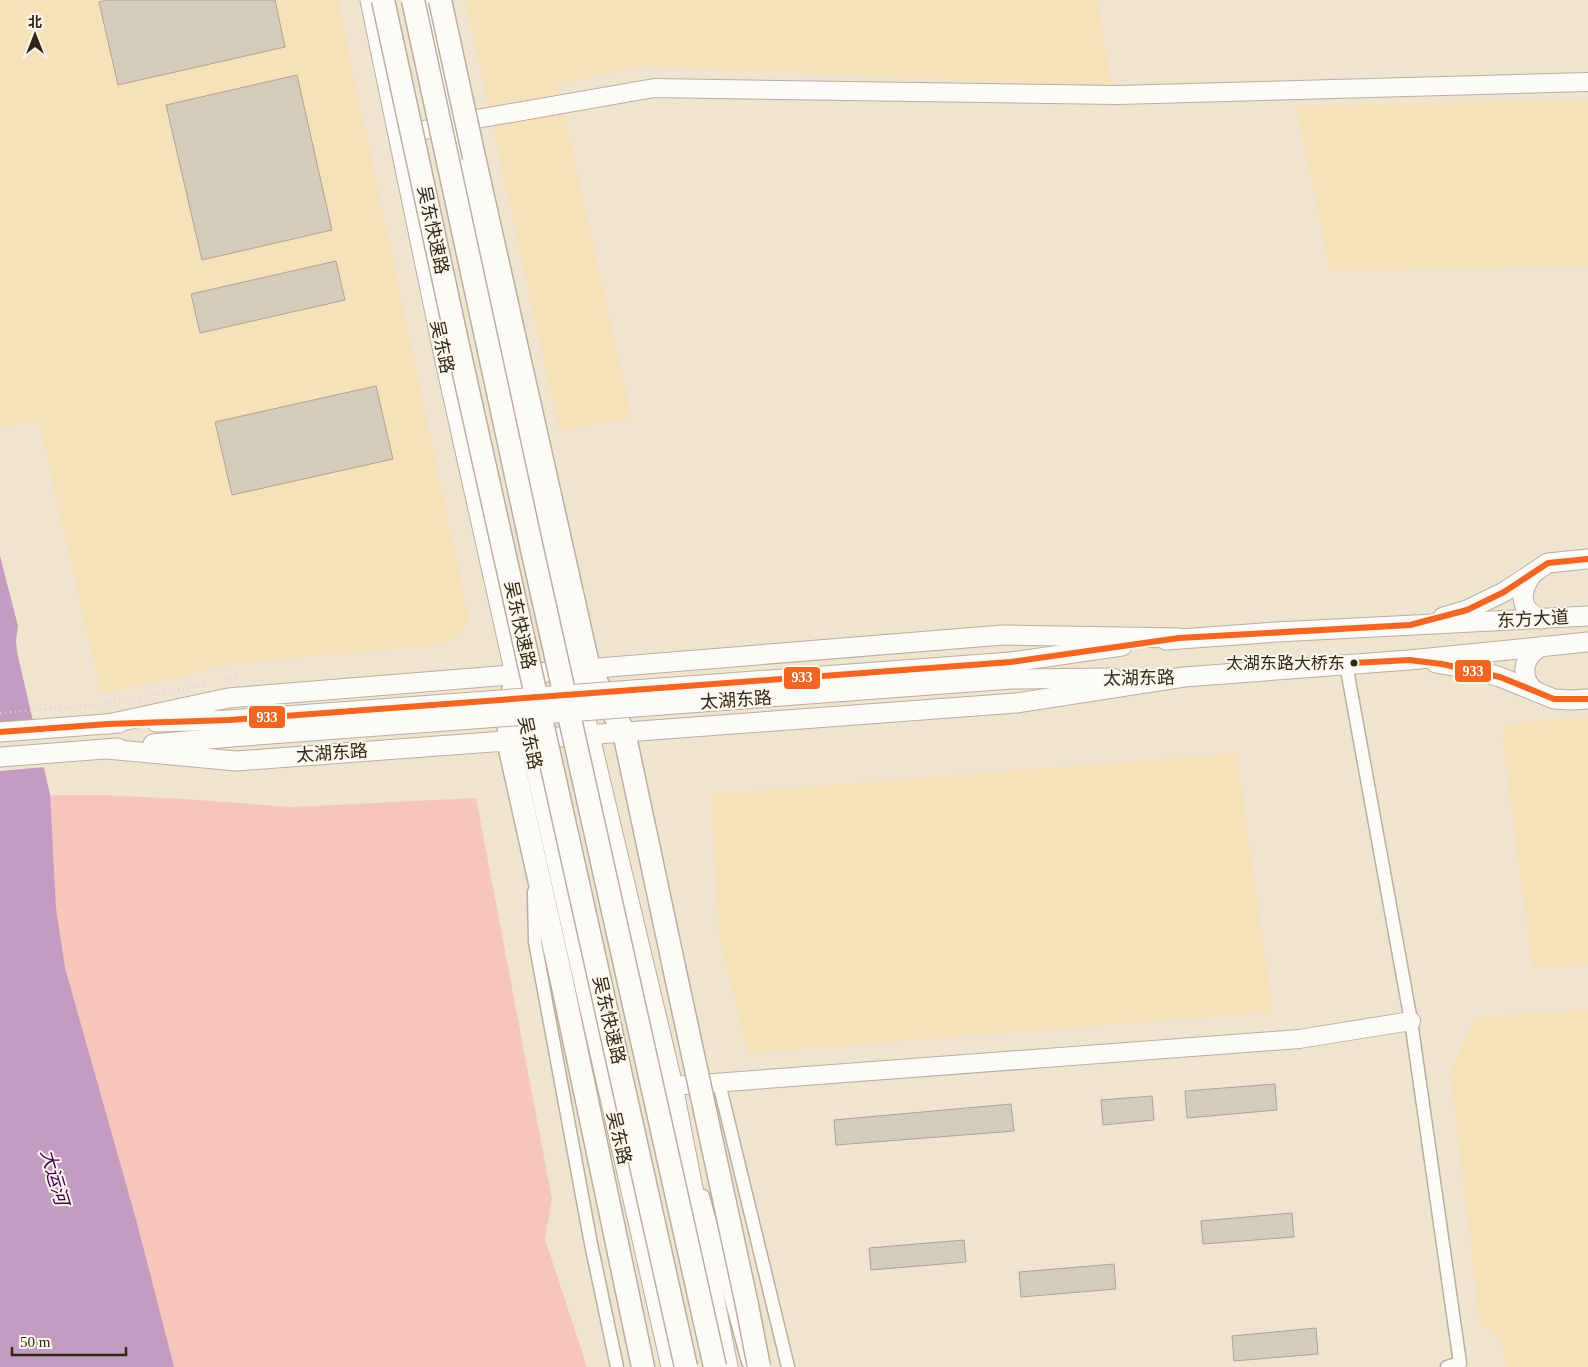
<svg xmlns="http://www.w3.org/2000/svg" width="1588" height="1367" font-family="'Times New Roman','Noto Sans SC',serif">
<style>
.built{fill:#f7e1bb}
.green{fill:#f6c5bb}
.water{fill:#c49bc1}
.pier{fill:#efe4d0}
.building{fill:#d5cbb9;stroke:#aea493}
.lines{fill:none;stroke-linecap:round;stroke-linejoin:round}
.street-casing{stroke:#b9af9e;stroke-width:15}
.secondary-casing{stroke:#b9af9e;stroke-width:20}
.primary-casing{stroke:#b9af9e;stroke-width:21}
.highway-casing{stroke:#b9af9e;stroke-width:25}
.path{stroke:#d7d4cd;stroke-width:2.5;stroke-dasharray:1 4;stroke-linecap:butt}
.street{stroke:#fdfbf8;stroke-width:12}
.secondary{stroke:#fdfbf8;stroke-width:18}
.primary{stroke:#fdfbf8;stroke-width:19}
.highway{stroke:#fdfbf8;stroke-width:22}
.primary-bridge-casing{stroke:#b9af9e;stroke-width:21;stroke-linecap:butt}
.highway-bridge-casing{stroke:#b9af9e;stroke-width:25;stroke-linecap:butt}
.primary-bridge{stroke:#fdfbf8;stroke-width:19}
.highway-bridge{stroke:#fdfbf8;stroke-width:22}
.bus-1-casing{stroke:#fcf7ee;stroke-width:10}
.bus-1{stroke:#f26522;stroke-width:6}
.bus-dot{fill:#302715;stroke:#fcf7ee;stroke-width:2}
.labels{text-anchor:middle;stroke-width:4;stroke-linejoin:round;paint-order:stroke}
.bus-label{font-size:17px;fill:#302715;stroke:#fcf7ee;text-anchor:end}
.street-label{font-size:18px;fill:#302715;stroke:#fcf7ee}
.water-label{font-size:19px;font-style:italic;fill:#480053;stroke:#fcf7ee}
.line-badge{stroke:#fcf7ee;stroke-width:2}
.badge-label{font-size:14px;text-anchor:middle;font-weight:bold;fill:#fff}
</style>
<rect width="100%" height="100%" fill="#efe4d0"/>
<!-- built -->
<g class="built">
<polygon points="0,0 338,0 469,618 463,632 451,640 439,645 239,663 101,694 39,423 0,427"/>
<polygon points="465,0 1097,0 1112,87 644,66 558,85 632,419 559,431"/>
<polygon points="1588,99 1588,266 1330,271 1296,106"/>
<polygon points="1588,717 1588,965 1532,968 1502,736 1508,723"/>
<polygon points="1237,753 1273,1012 748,1053 719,938 711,794"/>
<polygon points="1588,1009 1588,1367 1507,1367 1499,1338 1480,1325 1450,1072 1476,1017"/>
</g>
<!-- green -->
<polygon class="green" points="57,795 101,795 184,799 292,807 476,798 552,1199 545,1239 587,1367 0,1367 0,797"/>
<!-- water -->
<polygon class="water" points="0,556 18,626 16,641 17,652 50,794 56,908 65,968 137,1223 174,1367 0,1367"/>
<!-- pier -->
<polygon class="pier" points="36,722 46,767 0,771 0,725"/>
<!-- building -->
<g class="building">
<polygon points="107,0 275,0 285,47 118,85 99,2"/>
<polygon points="297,75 332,230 202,260 166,105"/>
<polygon points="336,261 345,300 200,333 191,294"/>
<polygon points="376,386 393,459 232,495 215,422"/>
<polygon points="1275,1084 1277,1110 1187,1118 1185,1091"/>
<polygon points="1152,1096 1154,1120 1103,1125 1101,1100"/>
<polygon points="1011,1104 1014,1131 836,1145 834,1120"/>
<polygon points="1292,1213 1294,1237 1203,1244 1201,1221"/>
<polygon points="964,1240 966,1262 871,1270 869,1248"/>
<polygon points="1114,1264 1116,1289 1021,1297 1019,1272"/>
<polygon points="1316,1328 1318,1354 1234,1361 1232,1336"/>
</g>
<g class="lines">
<defs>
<g id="street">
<polyline points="1346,664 1411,1021 1460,1363 1447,1367"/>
<polyline points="534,892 535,942 591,1244 617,1367"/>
<polyline points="719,1083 788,1367"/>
<polyline points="703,1196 748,1362"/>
</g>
<g id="secondary">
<polyline points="399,136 454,123 654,88 1117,95 1588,82"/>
<polyline points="673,1086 1299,1039 1411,1021"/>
</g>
<g id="primary">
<polyline points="370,0 445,361 518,688"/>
<polyline points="428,0 571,657 673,1086 728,1367"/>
<path d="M1533 573C1520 591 1517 610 1542 619"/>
<polyline points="1443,617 1467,610 1504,592 1548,563 1588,559"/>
<polyline points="1166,640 1277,632 1588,616"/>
<polyline points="1011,662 1122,646"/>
<polyline points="1436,663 1475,670 1500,677 1554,699 1570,700 1588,699"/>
<polyline points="1011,679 1113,678"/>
<path d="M1536 692C1518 678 1523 654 1543 646"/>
<polyline points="156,722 230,720"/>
<polyline points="108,724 228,698 1003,635 1179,638"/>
<polyline points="526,727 671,1367"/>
<polyline points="0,732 119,723"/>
<polyline points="153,744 231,737"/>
<polyline points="107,749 236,761 1016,703 1184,677 1409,660 1588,642"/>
<polyline points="0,757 118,748"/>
</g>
<g id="highway">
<polyline points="474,157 589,669 624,732 674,967"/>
<polyline points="515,674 508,740 561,977 643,1367"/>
</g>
</defs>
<!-- street casing -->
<use href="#street" class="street-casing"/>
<!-- secondary casing -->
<use href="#secondary" class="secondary-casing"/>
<!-- primary casing -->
<use href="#primary" class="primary-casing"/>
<!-- highway casing -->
<use href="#highway" class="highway-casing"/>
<!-- path -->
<g class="path">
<polyline points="226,680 238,679"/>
<polyline points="0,713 105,704 206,684"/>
</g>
<!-- street -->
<use href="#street" class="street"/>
<!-- secondary -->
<use href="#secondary" class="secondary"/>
<!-- primary -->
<use href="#primary" class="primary"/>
<!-- highway -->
<use href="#highway" class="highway"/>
<defs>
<g id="primary-bridge">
<polyline points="230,720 1011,662"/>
<polyline points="231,737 1011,679"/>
</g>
<g id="highway-bridge">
<polyline points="383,0 460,355 686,1367"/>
<polyline points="413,0 532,549 715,1367"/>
<polyline points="440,0 474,157"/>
<polyline points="674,967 747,1305 759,1367"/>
</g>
</defs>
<!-- primary-bridge casing -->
<use href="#primary-bridge" class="primary-bridge-casing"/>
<!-- highway-bridge casing -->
<use href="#highway-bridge" class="highway-bridge-casing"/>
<!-- primary-bridge -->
<use href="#primary-bridge" class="primary-bridge"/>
<!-- highway-bridge -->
<use href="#highway-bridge" class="highway-bridge"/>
<defs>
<g id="bus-1">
<polyline points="1354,663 1409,660 1442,664 1500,677 1554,699 1588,699"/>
<polyline points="0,732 108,724 230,720 1011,662 1179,638 1410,625 1467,610 1504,592 1548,563 1588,559"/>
</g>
</defs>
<!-- bus-1 casing -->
<use href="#bus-1" class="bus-1-casing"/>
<!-- bus-1 -->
<use href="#bus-1" class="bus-1"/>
</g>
<!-- markers -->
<circle class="bus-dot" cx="1354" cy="663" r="4.5"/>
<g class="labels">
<!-- bus labels -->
<g class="bus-label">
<text x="1345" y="669">太湖东路大桥东</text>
</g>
<!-- street labels -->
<g class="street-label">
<text transform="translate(433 230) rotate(78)" y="6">吴东快速路</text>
<text transform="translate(442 347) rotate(78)" y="6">吴东路</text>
<text transform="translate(1533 619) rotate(-3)" y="6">东方大道</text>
<text transform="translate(520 625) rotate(78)" y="6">吴东快速路</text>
<text transform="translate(1139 678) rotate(-1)" y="6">太湖东路</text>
<text transform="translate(736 700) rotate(-4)" y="6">太湖东路</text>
<text transform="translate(530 743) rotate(78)" y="6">吴东路</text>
<text transform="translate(332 753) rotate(-4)" y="6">太湖东路</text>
<text transform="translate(609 1020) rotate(77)" y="6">吴东快速路</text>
<text transform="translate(619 1138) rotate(77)" y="6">吴东路</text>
</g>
<!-- water labels -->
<g class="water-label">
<text transform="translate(55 1177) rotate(74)" y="7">大运河</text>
</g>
</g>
<g class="line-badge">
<rect x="1454" y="659" width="38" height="24" rx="5" fill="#f26522"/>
<rect x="783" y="666" width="38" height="24" rx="5" fill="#f26522"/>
<rect x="248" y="705" width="38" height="24" rx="5" fill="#f26522"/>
</g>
<g class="badge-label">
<text x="1473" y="676">933</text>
<text x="802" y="682">933</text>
<text x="267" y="722">933</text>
</g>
<!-- north arrow -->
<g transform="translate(35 35)" stroke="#fcf7ee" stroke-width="4" paint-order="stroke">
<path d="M0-4L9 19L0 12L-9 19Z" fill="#302715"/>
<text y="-8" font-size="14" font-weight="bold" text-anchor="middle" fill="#302715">北</text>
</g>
<!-- scale -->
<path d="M12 1347v8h114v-8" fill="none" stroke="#302715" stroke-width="2.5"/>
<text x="20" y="1347" font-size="15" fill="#302715" stroke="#fcf7ee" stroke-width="4" paint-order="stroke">50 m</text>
</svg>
